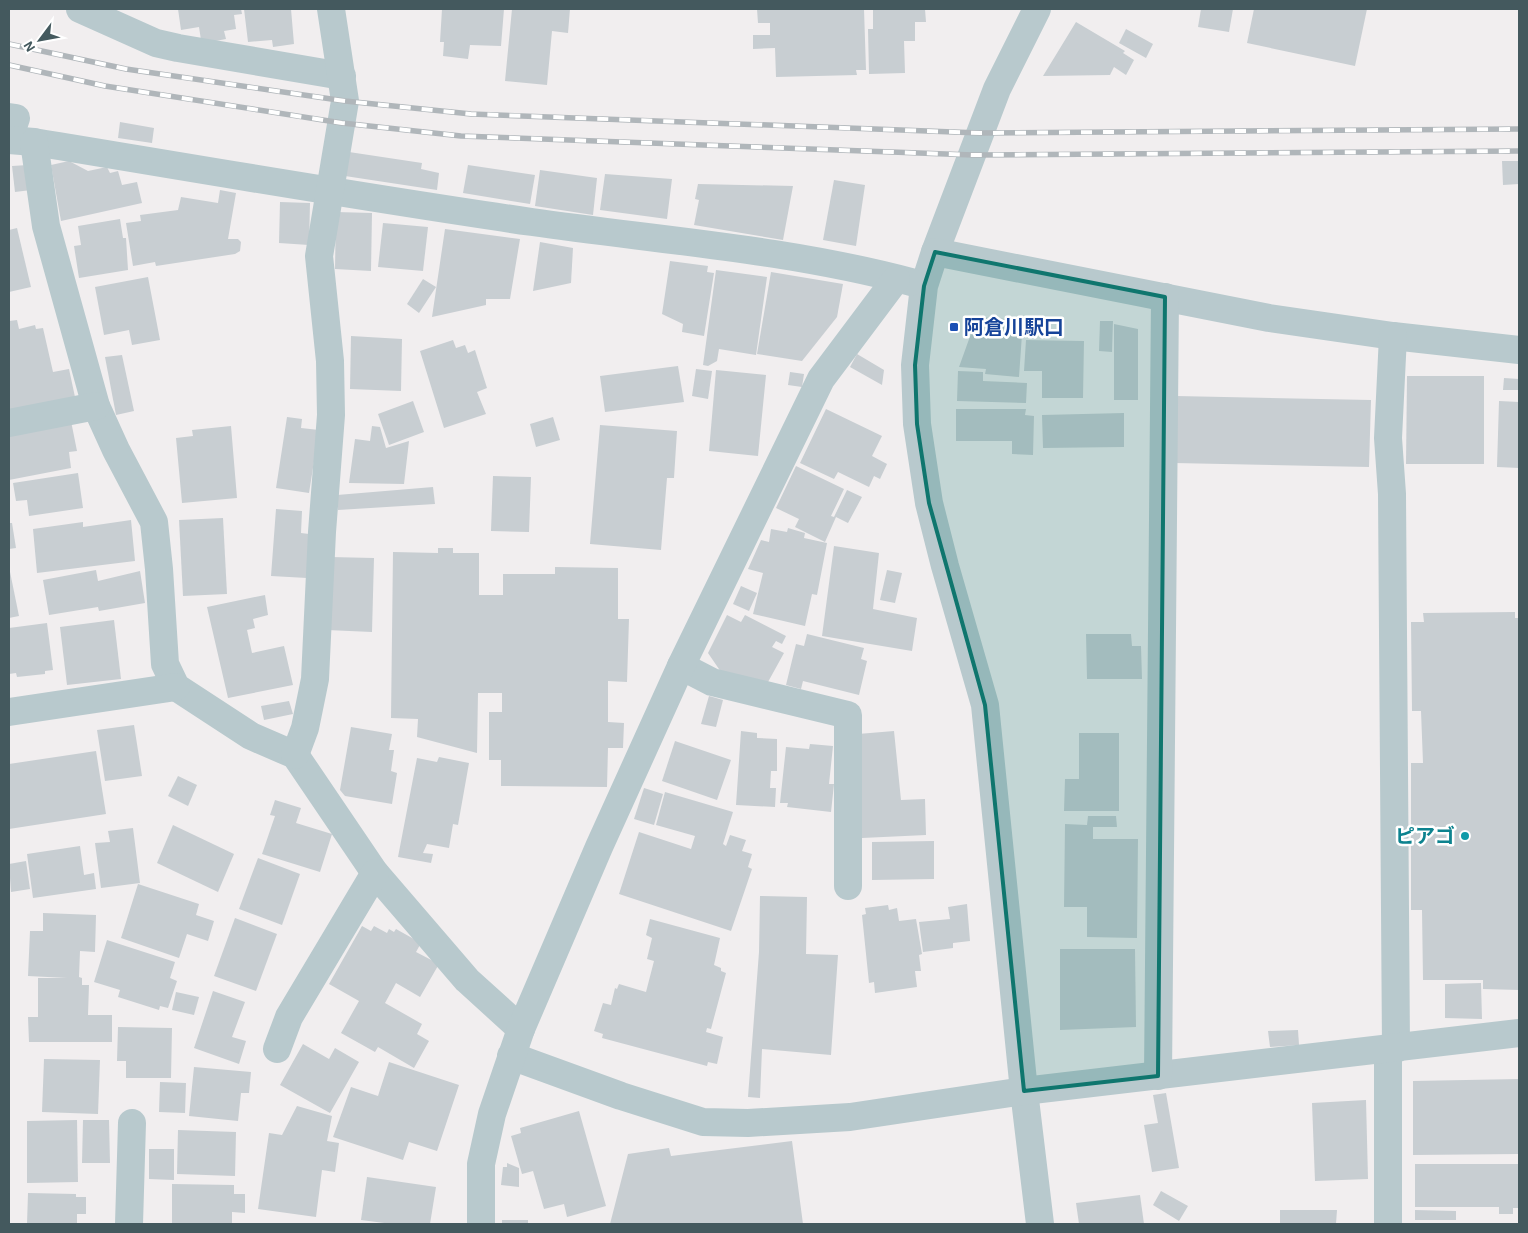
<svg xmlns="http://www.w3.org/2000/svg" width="1528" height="1233" font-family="'Alegreya Sans','Noto Sans JP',sans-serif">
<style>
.building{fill:#c8ced2}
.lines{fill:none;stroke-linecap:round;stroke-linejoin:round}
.minor{stroke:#b8c9cd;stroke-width:28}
.rail-casing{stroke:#b0b6ba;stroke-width:5.5}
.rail{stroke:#fff;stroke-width:4;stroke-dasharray:11;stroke-linecap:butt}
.marked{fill:#0f766e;fill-opacity:0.2;stroke:#0f766e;stroke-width:4;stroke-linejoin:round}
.transit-dot{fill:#1a4fb4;stroke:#fff;stroke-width:2}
.culture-dot{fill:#0f9aa8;stroke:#fff;stroke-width:2}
.labels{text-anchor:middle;stroke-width:5;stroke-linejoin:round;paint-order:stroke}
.transit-label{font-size:20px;font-weight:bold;fill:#164399;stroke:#fff;text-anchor:start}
.culture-label{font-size:20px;font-weight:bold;fill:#0d838f;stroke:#fff;text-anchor:end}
</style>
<rect width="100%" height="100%" fill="#f1eeef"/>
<!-- building -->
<g class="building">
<polygon points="178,9 241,9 242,14 234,15 236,29 224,31 226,39 210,42 209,39 201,40 199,27 181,30"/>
<polygon points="244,9 291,9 294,44 273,47 272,40 248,42"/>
<polygon points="442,9 504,9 501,46 470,45 468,59 443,56 444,42 440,42"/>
<polygon points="512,9 570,9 568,33 552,31 547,85 505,81"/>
<polygon points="757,9 864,9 866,70 856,70 857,75 776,77 775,48 753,49 753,35 770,35 770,23 758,23"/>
<polygon points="873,9 925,9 926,22 915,22 915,41 904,41 905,73 869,74 868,29 873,29"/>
<polygon points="1201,9 1233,9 1229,32 1198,27"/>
<polygon points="1254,9 1367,9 1355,66 1247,43"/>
<polygon points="1076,22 1125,51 1123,53 1134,60 1126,75 1114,67 1110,75 1043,76"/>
<polygon points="1126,29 1153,44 1146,58 1119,43"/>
<polygon points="120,122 154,128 152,143 118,138"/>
<polygon points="349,152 422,163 421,169 439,173 437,190 345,176"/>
<polygon points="69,161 88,171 107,167 110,173 118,171 122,185 137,182 142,203 61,221 51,165"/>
<polygon points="1502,161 1519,161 1519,184 1503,185"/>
<polygon points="28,165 31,190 15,192 12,166"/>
<polygon points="468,165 535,175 530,204 463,193"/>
<polygon points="540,170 597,178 593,215 535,206"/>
<polygon points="605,174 672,179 667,219 600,210"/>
<polygon points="834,180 865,185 856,246 823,240"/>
<polygon points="698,184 793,186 783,240 694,225 699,200 695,199"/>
<polygon points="220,190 236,193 228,239 238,239 241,242 240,251 235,254 156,266 155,262 133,266 126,223 141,221 140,215 178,210 181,197 218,203"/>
<polygon points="280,202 310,203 309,245 279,243"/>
<polygon points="336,212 372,213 371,271 335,269"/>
<polygon points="120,219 123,238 126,238 128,270 79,278 74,246 81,245 78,226"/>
<polygon points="383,223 428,227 423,271 378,267"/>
<polygon points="17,228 31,287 9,292 9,230"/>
<polygon points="445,229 520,239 510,299 486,299 486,305 432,317"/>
<polygon points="540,242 573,248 571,283 533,291"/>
<polygon points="670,261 708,266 707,272 714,273 704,336 682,332 683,324 662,314"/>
<polygon points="716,270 767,277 756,355 719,349 717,361 708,366 703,365"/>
<polygon points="771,272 843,284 837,317 802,361 757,354"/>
<polygon points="148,277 160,340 132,345 129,330 104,335 95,287"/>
<polygon points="423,279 436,287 419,313 407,304"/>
<polygon points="977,317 1023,320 1019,377 985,374 986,369 959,367"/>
<polygon points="17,320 19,329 35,325 36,329 43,328 53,372 69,369 75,397 9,412 9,321"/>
<polygon points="1100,321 1113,321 1112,352 1099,351"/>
<polygon points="1114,324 1138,329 1138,400 1114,400"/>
<polygon points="351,336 402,339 401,391 350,389"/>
<polygon points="453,340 456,348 465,345 468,353 475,350 487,388 477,392 486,414 444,428 420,351"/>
<polygon points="1026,340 1084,341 1083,398 1042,398 1042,371 1024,371"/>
<polygon points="857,354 884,370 882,385 850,367"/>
<polygon points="122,355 134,411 116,415 105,357"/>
<polygon points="678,366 684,402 605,412 600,376"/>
<polygon points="696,369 712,371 708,399 692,396"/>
<polygon points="716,370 766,375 758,456 709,451"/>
<polygon points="958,371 983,372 983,381 1027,383 1026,403 957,401"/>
<polygon points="790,372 804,374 802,387 788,385"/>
<polygon points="1407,376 1484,376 1484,464 1406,464"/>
<polygon points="1504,378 1519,379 1519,390 1503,390"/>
<polygon points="1176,396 1371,400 1369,467 1174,463"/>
<polygon points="413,401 424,432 389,445 378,414"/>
<polygon points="1499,401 1519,402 1519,468 1497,467"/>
<polygon points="826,409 882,436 872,456 887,464 880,479 874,476 869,487 838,472 834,479 800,463"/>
<polygon points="956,409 1026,409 1025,415 1034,416 1033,455 1012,454 1012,441 956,441"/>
<polygon points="1124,413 1124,447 1043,448 1042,415"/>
<polygon points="287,417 302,419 301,428 319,430 309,493 276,488"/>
<polygon points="553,417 560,440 536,447 530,424"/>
<polygon points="71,421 77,451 69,452 71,468 9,480 9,434"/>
<polygon points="600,425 677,431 674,478 667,478 661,550 590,544"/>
<polygon points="231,426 237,498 182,503 176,438 193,436 192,430"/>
<polygon points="372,426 380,427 386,448 409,441 404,484 349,483 355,439 370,441"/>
<polygon points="796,466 844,489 831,516 834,517 847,490 862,497 848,523 836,517 825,542 795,527 799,519 776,508"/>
<polygon points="78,473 83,508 29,516 27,500 16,501 13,483"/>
<polygon points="493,476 531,477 529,532 491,531"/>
<polygon points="433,487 435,504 338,510 337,495"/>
<polygon points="276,509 302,511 301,533 309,534 307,578 271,576"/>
<polygon points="223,518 227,594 183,596 179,520"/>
<polygon points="131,520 135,561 37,573 33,529 83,522 83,527"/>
<polygon points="9,523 12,523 16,548 9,549"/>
<polygon points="788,528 805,533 804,538 827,543 817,595 812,594 805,626 753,614 763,573 748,569 761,540 769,542 771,529 787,532"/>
<polygon points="834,546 879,553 873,609 917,618 912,651 822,636"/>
<polygon points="438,548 453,548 453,553 479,553 479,595 503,595 503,574 555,574 555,567 618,568 618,619 629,619 627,682 608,681 608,722 624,723 623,748 608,748 607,787 501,786 501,760 489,760 489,712 502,712 502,693 478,693 477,753 417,737 418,719 391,718 393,552 438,553"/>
<polygon points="330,557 374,558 372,632 327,630"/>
<polygon points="9,567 19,616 9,618"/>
<polygon points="96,570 98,581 140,571 145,603 99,611 98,607 49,615 43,580"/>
<polygon points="887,570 902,573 895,603 880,600"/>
<polygon points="741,586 757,593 749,611 733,604"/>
<polygon points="265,595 268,615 253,619 255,628 247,630 252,653 284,646 293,685 228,698 207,607"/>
<polygon points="1515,612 1515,618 1519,618 1519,990 1483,989 1483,980 1423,980 1422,910 1411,910 1411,763 1423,763 1421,711 1412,711 1411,622 1424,622 1423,613"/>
<polygon points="727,615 741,622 745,615 786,636 782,644 776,641 772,647 784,653 768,682 721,672 708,653"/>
<polygon points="114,620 121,679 67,685 60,627"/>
<polygon points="47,623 53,670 45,671 45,674 17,677 16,673 9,674 9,628"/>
<polygon points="807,634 864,648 861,659 867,661 859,695 803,681 801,689 786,685 796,644 804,646"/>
<polygon points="1086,634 1131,634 1132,646 1141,646 1142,679 1087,679"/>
<polygon points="709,696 723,700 716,727 701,724"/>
<polygon points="289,701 293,714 264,720 261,706"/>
<polygon points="134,725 142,776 105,781 97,730"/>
<polygon points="351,727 392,734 389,750 394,750 391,771 397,773 392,804 345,796 340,790"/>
<polygon points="741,731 757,733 757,738 777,739 777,771 771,771 770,788 776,788 775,807 736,805"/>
<polygon points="894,731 901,800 925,799 926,835 862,838 858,734"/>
<polygon points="1079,733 1119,733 1119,811 1064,811 1065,779 1079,779"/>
<polygon points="675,741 731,760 717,800 662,781"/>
<polygon points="810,744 833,746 829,784 834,784 831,812 787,807 788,803 780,803 786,747 809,749"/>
<polygon points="96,751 106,814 9,829 9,764"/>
<polygon points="439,757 469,763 458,825 453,824 449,848 427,844 423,853 433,854 431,863 398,857 417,758 437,762"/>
<polygon points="178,776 197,785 188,806 168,796"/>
<polygon points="644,788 663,794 654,825 634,819"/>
<polygon points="665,792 733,812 723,844 726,846 730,835 746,840 742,851 752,854 748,867 752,869 731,931 619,894 639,832 691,849 695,836 656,825"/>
<polygon points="275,800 301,808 296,823 332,834 320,872 262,854 275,816 270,815"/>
<polygon points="1088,816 1116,816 1117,827 1093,827 1093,839 1138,839 1137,938 1087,937 1087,907 1064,907 1065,824 1087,825"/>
<polygon points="173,825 234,854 218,892 157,863"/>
<polygon points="133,828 140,883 101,888 95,843 110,842 108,831"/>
<polygon points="934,841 934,879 872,880 872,842"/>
<polygon points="80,846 84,875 94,873 96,889 33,898 27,854"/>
<polygon points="258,858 300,874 282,925 239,909"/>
<polygon points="26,861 30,889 11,892 9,864"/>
<polygon points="138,884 199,904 196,915 214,921 208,941 187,934 179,958 121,938"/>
<polygon points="760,896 807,897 806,954 838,955 831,1055 762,1049 760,1098 748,1097 759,952"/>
<polygon points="967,904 970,941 953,943 953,948 923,952 919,922 950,919 948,907"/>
<polygon points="888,905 889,910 897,908 899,921 916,919 922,954 919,955 921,971 915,971 917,987 875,993 874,982 869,983 862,915 866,914 865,908"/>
<polygon points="43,913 96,915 95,952 80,951 79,977 82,978 82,985 89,985 88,1015 112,1015 112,1042 29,1042 28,1017 38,1017 38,978 67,978 28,976 30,931 43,931"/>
<polygon points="235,918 277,934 256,991 214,976"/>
<polygon points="650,919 720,938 714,965 721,968 721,971 726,973 711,1029 707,1028 706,1032 723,1037 717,1064 708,1062 707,1066 602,1038 603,1034 594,1031 603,1003 611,1005 615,988 617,989 619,984 646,992 654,961 647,959 652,938 646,935"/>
<polygon points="362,926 371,931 374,926 387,933 389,929 394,932 396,929 421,943 416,952 439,964 420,997 396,983 385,1003 422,1024 417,1034 429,1041 414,1068 378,1047 375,1052 341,1033 359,1001 329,984"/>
<polygon points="107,940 175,962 170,978 177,981 168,1008 160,1006 159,1010 118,997 120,990 94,982"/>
<polygon points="1060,949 1135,949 1136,1027 1060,1030"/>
<polygon points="1481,983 1482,1019 1445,1018 1445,984"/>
<polygon points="213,991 245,1002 232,1037 246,1041 239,1064 194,1048"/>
<polygon points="176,992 199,997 194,1015 172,1010"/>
<polygon points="118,1027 172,1028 171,1078 126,1078 126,1061 117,1061"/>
<polygon points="1298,1030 1299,1045 1270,1047 1268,1031"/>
<polygon points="303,1044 329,1059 335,1048 359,1062 330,1113 280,1085"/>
<polygon points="44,1059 100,1060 98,1114 42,1112"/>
<polygon points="389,1062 459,1085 437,1151 409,1142 403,1160 333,1137 351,1087 378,1096"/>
<polygon points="194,1067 251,1072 249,1093 241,1093 238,1121 189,1116"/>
<polygon points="1519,1079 1519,1154 1413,1155 1413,1081"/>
<polygon points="160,1082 186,1083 185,1113 159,1112"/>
<polygon points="1166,1093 1179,1168 1152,1172 1144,1125 1158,1123 1153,1095"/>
<polygon points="1366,1100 1368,1179 1315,1181 1312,1103"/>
<polygon points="297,1106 332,1116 327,1141 339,1143 335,1172 322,1170 316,1217 258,1209 269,1133 282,1135"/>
<polygon points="579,1111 606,1206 567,1217 564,1204 544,1209 533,1171 522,1174 511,1136 521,1133 520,1128"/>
<polygon points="77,1120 78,1182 27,1183 27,1121"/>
<polygon points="83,1120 109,1120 110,1163 82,1163"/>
<polygon points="178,1130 236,1132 235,1176 177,1174"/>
<polygon points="792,1141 803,1224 610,1224 628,1154 669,1148 671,1156"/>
<polygon points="149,1149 174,1149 174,1180 149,1179"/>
<polygon points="507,1163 519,1168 519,1187 501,1185 503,1167 507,1167"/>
<polygon points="1415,1164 1519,1164 1519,1208 1513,1208 1513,1214 1499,1214 1499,1207 1415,1207"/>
<polygon points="367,1177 436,1187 430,1224 392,1224 361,1220"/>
<polygon points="172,1184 234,1185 234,1194 245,1194 245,1213 232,1212 232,1224 172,1224"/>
<polygon points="1161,1191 1188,1206 1179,1221 1153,1205"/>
<polygon points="28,1193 76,1194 76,1197 86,1197 86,1214 77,1214 77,1224 27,1224"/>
<polygon points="1140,1195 1144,1224 1079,1224 1076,1203"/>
<polygon points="1280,1210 1337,1210 1336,1224 1280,1224"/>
<polygon points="1415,1210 1456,1211 1456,1220 1415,1220"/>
<rect x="502" y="1220" width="26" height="4"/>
</g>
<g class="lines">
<!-- minor -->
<g class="minor">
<polyline points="80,9 156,43 178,48 342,76"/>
<polyline points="1037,9 997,89 935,252 924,286 915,365 917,424 929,503 945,566 985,705 1024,1091 1040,1224"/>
<polyline points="9,117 16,118 9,139"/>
<path d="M9 140 34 142C199 169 365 198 532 222 658 240 787 249 911 282"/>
<polyline points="34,142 46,226 96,406 116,450 154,522 159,569 165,664 176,687 251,736 295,755 375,873 467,980 521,1029"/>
<polyline points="935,252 1269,318 1393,336 1519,350"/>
<polyline points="1393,336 1388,438 1392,494 1396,1049"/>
<polyline points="9,423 96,406"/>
<polyline points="681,666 712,682 848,715 848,886"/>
<polyline points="9,712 176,687"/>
<polyline points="295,755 305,728 315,679 322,532 331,415 330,361 319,256 345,101 331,9"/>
<polyline points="277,1049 289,1017 375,873"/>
<polyline points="1388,1050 1388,1224"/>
<polyline points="511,1056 621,1096 703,1122 748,1123 850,1117 1024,1091 1519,1033"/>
<polyline points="1158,1076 1165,297"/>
<polyline points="129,1224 132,1123"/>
<polyline points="481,1224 481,1164 492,1114 521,1029 599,847 681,666 821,379 896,279"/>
</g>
<defs>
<g id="rail">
<polyline points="9,44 126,69 345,101 471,114 980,133 1519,129"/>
<polyline points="9,65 105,86 342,123 461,136 973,155 1519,151"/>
</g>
</defs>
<!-- rail casing -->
<use href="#rail" class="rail-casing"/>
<!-- rail -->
<use href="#rail" class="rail"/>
</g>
<!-- marked area -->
<path class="marked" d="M935 252 1165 297 1158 1076 1024 1091 985 705 929 503 917 424 915 365 924 286Z"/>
<!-- markers -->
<rect class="transit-dot" x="949" y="322" width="10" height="10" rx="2.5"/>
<circle class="culture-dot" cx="1465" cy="836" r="5"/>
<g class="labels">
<!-- transit labels -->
<g class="transit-label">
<text x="964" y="334">阿倉川駅口</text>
</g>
<!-- culture labels -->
<g class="culture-label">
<text x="1455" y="843">ピアゴ</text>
</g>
</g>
<!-- border -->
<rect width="1528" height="1233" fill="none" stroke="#44595e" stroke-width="20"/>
<!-- north arrow -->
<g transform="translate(40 40) rotate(238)" stroke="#ffffff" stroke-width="4" paint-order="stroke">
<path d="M0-4L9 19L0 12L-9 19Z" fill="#44595e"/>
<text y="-8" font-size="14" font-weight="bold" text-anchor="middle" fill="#44595e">N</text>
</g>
</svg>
